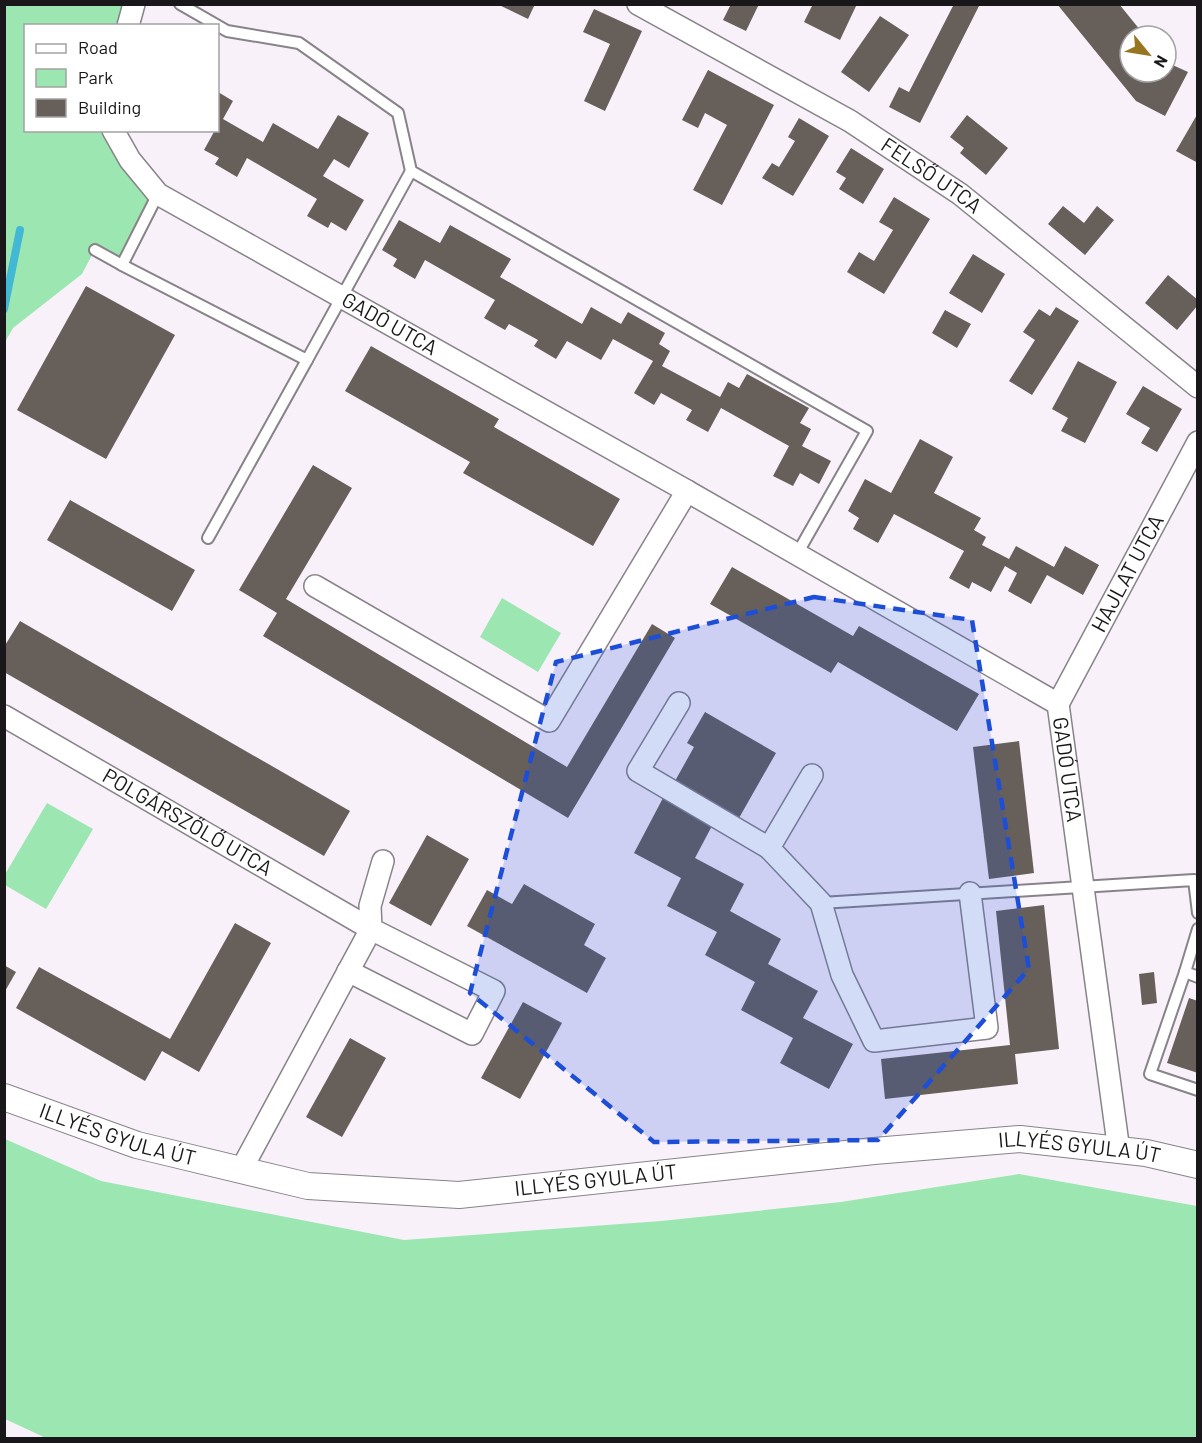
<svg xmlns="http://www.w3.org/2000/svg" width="1202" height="1443" font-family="Barlow,sans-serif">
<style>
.green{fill:#9ce6b1}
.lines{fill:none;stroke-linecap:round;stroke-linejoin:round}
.stream{stroke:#42b8d4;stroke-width:8}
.building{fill:#67605a}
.service-casing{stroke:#888289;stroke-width:14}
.minor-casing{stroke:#888289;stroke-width:24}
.tertiary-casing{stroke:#888289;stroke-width:28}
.service{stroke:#fff;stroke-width:10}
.minor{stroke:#fff;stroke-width:21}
.tertiary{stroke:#fff;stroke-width:26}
.marked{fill:#1d4ed8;fill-opacity:0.2;stroke:#1d4ed8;stroke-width:4.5;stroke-dasharray:12 8;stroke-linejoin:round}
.labels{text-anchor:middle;stroke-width:6;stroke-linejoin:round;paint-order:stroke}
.street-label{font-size:21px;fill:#191719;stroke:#fff}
</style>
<rect width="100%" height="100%" fill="#f9f1f9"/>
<!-- green -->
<g class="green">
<polygon points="5,5 134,5 128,25 26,26 26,130 113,131 158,194 122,265 94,251 82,274 13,328 5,342"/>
<polygon points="502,598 561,633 538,672 480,637"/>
<polygon points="47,803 93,829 46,909 5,885 4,876"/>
<polygon points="5,1139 101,1181 404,1240 661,1221 841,1202 1019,1174 1197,1206 1197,1438 46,1438 5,1419"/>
</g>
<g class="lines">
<!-- stream -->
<polyline class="stream" points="4,309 20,230"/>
</g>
<!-- building -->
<g class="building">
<polygon points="497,4 535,4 528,19"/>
<polygon points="731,4 759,4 746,31 723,20"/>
<polygon points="813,4 857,4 840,40 804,22"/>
<polygon points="954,4 980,4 920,123 889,107 899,87 909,92"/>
<polygon points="1057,4 1119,4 1145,36 1130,36 1130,72 1166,72 1166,62 1188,72 1165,116 1136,101"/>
<polygon points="594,9 642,31 605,111 584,101 610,44 583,32"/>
<polygon points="880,16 909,35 869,92 841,72"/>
<polygon points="708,70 774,105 722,205 693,190 727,125 705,113 698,128 682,120"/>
<polygon points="218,92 233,101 223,119 263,142 273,123 318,149 338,115 369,133 349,168 334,159 323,176 364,200 346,231 331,222 328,228 307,216 317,199 247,158 237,177 215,164 219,158 204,150 215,130 218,130"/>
<polygon points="1198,113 1198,163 1176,151"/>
<polygon points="967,115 1008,148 986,175 960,153 964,148 950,137"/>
<polygon points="799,118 829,136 793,196 762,178 772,163 779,167 795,141 788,137"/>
<polygon points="851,148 884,169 863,204 839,189 846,178 836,172"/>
<polygon points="894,197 930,219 884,294 847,272 859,252 874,261 893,230 879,222"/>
<polygon points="1063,206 1084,223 1097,206 1114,220 1085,255 1048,224"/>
<polygon points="399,220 440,243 450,225 511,259 500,277 582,324 591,307 621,324 628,312 665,333 659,344 670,351 662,366 720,397 728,382 739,388 747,374 809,408 800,423 811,429 802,446 831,461 819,484 800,473 793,486 773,476 789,446 721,408 708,432 686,420 692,410 661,393 654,405 634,393 653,361 613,339 601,360 567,341 556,359 534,346 538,340 509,324 505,330 484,318 495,300 425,260 415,279 393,266 397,259 382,250"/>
<polygon points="973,254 1005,274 982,313 949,293"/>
<polygon points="1168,275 1198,300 1198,305 1177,330 1145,303"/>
<polygon points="86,286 175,335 106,459 17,410"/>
<polygon points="1056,307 1079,321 1032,395 1009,381 1035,340 1023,332 1039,309 1050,316"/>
<polygon points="945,310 971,324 957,348 932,333"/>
<polygon points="371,346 499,419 494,427 620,499 593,546 463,473 470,462 345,391"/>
<polygon points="1078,361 1117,382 1085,443 1061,431 1068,418 1052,409"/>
<polygon points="1143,386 1182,409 1157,452 1141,443 1150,428 1126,414"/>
<polygon points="920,439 953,457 934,493 981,518 974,530 986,537 982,545 1009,559 1016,546 1054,567 1065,546 1099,565 1083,595 1047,575 1031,604 1008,591 1017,573 1005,566 991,592 972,582 969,589 949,578 964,551 894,514 878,543 853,529 859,518 848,511 865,479 891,493"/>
<polygon points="313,465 352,488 286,599 567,767 652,624 675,638 568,818 263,636 277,613 239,590"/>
<polygon points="70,500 195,570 172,611 47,540"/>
<polygon points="732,567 853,636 859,626 979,694 957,731 838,662 831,673 710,604"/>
<polygon points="20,621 350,811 324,856 4,672 4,647"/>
<polygon points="705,712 776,753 739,818 675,781 694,747 687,743"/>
<polygon points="1019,741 1034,873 989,879 973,747"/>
<polygon points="663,798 713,824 695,858 744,884 730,911 781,939 768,964 818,991 803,1018 853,1044 829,1089 780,1063 793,1038 741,1010 755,982 705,955 717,932 667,906 681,878 634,853"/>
<polygon points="427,835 469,859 431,926 389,903"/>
<polygon points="524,884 595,924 584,945 606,958 587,993 467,926 487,890 512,904"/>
<polygon points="1044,905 1059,1049 1015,1054 1018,1084 885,1099 881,1059 1010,1045 996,911"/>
<polygon points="235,923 271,943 199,1072 162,1051 145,1081 16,1008 39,967 170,1039"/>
<polygon points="4,965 16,972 4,993"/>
<polygon points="1154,972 1157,1003 1142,1005 1139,974"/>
<polygon points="1189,998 1198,1001 1198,1073 1167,1063"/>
<polygon points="523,1002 562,1023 520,1099 481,1078"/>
<polygon points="350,1038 386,1058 342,1137 306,1117"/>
</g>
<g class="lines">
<defs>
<g id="service">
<polyline points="180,4 227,31 299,43 398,113 411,171 867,431 797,554"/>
<polyline points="158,194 122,265 307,360 208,538"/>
<polyline points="95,250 122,265"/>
<polyline points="307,360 411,171"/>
<polyline points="821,903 1194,880 1198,913"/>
<polyline points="1198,929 1185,972 1198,977"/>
<polyline points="1185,972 1150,1074 1198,1090"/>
</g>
<g id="minor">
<path id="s1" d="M638 4 850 121 960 194 1198 387"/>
<polyline points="128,26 134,4"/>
<path id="s2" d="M113 130 130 160 158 194 687 491 549 721 315 586"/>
<path id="s3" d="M687 491 1058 704 1119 1151"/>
<polyline points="679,703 638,771 769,848 812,775"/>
<path id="s4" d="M1058 704 1198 442"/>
<path id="s5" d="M4 716 371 929 241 1170"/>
<polyline points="769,848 821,903 842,975 874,1041 987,1028 970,893"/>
<polyline points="348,971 472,1034 494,991 371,929 370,906 383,861"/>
</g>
<g id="tertiary">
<path id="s6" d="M4 1097 137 1145 308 1186 459 1195 874 1151 1020 1139 1146 1153 1198 1165"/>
</g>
</defs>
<!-- service casing -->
<use href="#service" class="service-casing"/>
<!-- minor casing -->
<use href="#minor" class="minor-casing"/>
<!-- tertiary casing -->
<use href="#tertiary" class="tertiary-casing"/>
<!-- service -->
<use href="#service" class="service"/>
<!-- minor -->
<use href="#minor" class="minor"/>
<!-- tertiary -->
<use href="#tertiary" class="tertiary"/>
</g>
<!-- marked area -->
<path class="marked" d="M814 597 972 620 1029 969 878 1140 654 1142 470 993 556 662Z"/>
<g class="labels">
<!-- street labels -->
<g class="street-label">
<text dy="7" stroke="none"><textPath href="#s1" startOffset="340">FELSŐ UTCA</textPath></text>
<text dy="7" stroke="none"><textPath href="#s2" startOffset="344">GADÓ UTCA</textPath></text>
<text dy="7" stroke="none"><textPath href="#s4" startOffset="148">HAJLAT UTCA</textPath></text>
<text dy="7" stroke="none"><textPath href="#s3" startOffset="494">GADÓ UTCA</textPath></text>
<text dy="7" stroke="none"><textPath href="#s5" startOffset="212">POLGÁRSZŐLŐ UTCA</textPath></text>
<text dy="7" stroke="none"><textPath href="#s6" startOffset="120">ILLYÉS GYULA ÚT</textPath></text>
<text dy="7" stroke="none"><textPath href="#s6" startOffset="1092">ILLYÉS GYULA ÚT</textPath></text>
<text dy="7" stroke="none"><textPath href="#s6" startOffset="606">ILLYÉS GYULA ÚT</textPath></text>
</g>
</g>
<!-- border -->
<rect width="1202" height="1443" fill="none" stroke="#191719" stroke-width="12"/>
<!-- legend -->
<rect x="24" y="24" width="195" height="108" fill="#ffffff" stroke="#a3a2a3" stroke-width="1.5"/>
<rect x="36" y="44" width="30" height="9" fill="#ffffff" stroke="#a3a2a3" stroke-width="1.5"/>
<text x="78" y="54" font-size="18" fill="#191719">Road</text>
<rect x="36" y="69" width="30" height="18" fill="#9ce6b1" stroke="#a3a2a3" stroke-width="1.5"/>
<text x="78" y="84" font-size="18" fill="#191719">Park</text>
<rect x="36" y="99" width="30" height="18" fill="#67605a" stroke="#a3a2a3" stroke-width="1.5"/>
<text x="78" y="114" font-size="18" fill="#191719">Building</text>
<!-- north arrow -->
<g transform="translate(1148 54) rotate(120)"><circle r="28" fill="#ffffff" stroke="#a3a2a3" stroke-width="1.5"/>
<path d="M0-4.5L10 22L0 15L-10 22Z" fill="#98751f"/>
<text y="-9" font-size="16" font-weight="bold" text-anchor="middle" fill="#191719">N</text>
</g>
</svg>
